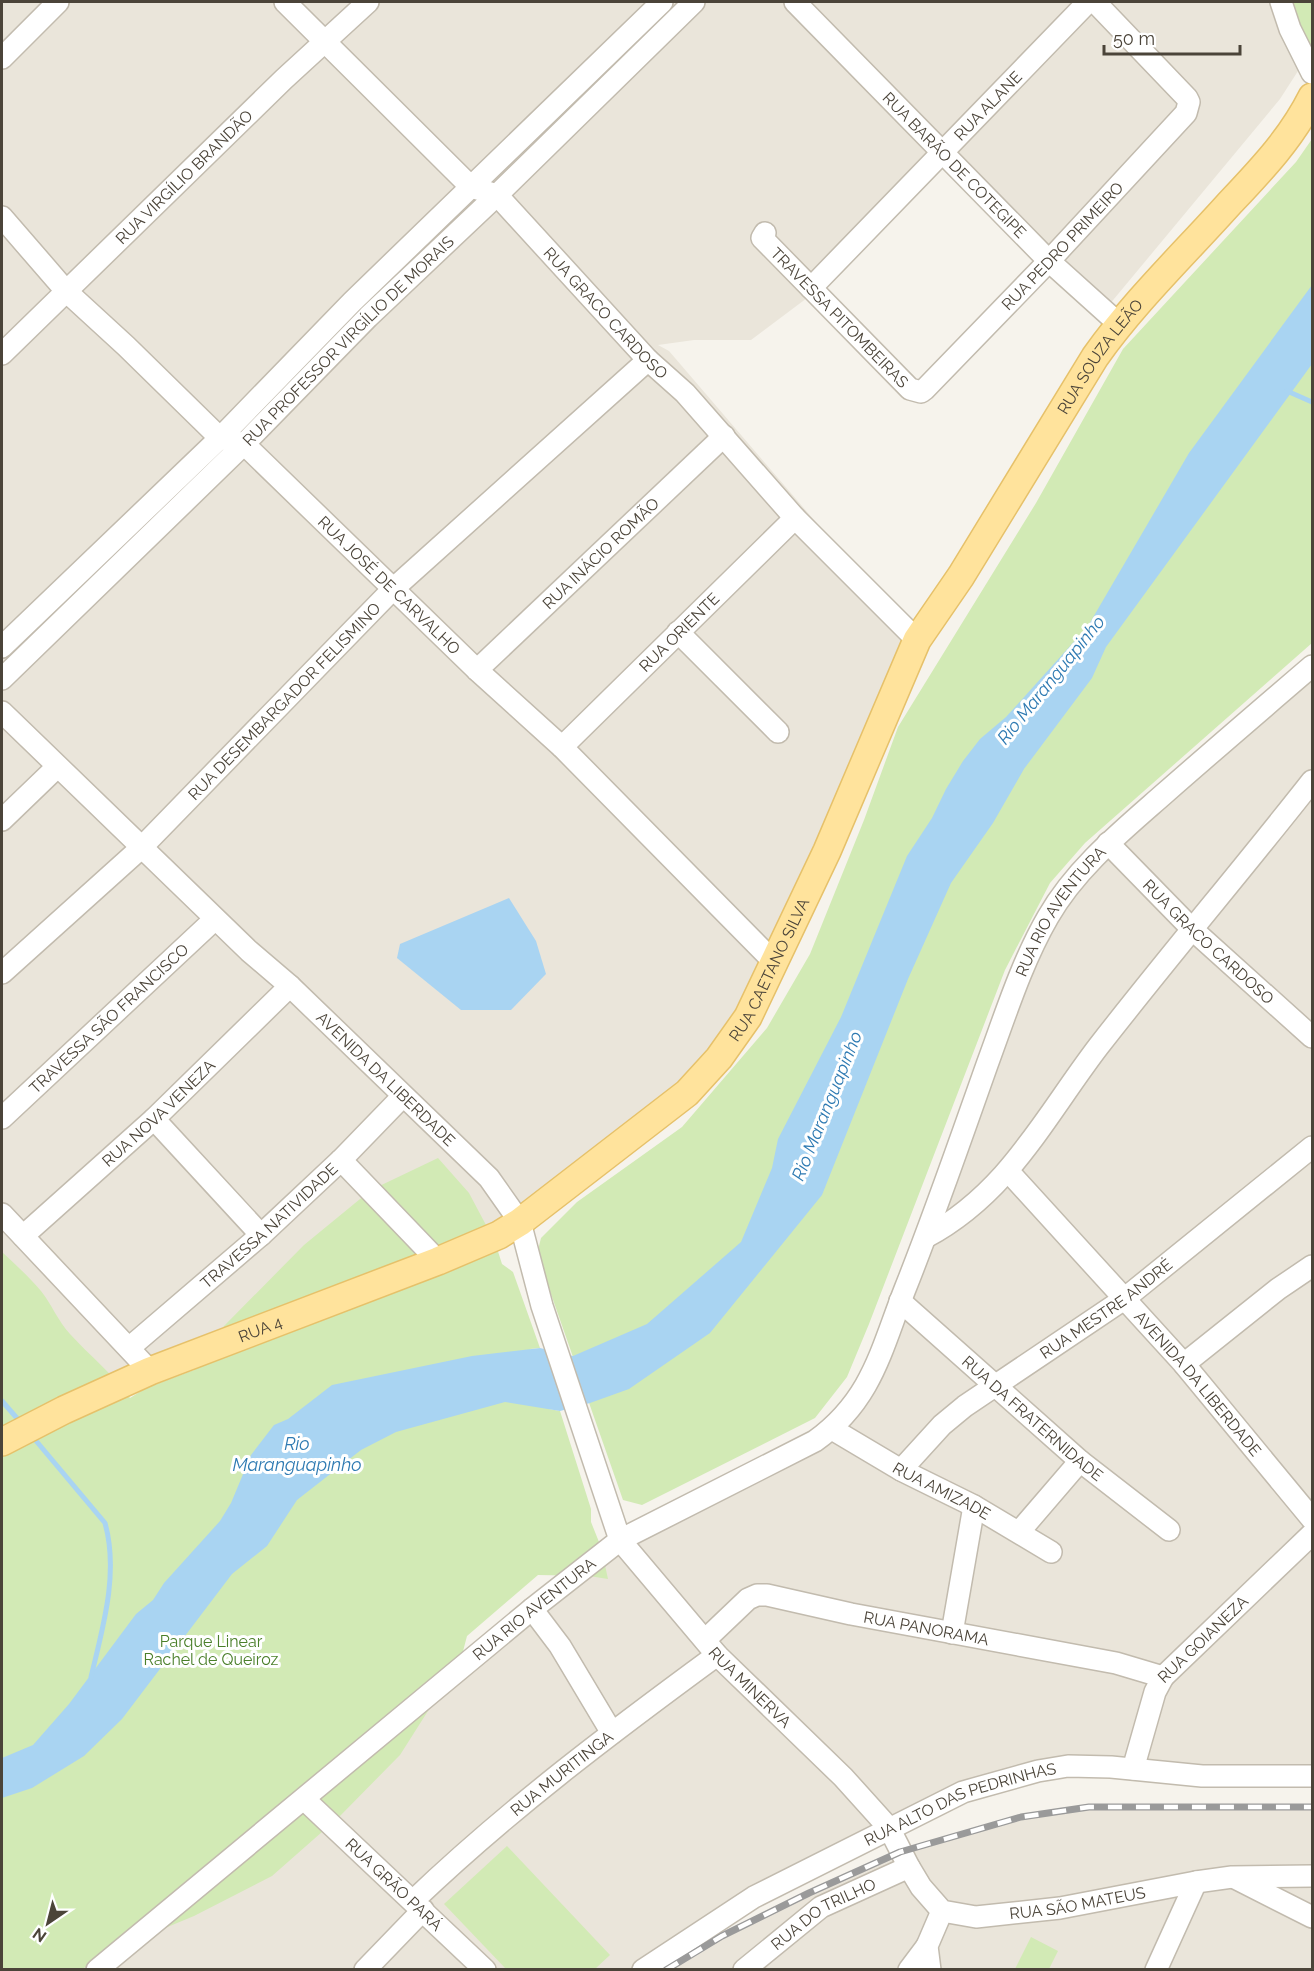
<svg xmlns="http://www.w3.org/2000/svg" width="1314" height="1971" font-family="Raleway,sans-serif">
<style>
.residential{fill:#eae5da}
.green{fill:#d2eab5}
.water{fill:#a9d4f2}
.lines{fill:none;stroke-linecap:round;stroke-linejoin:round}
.stream{stroke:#a9d4f2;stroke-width:5}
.minor-casing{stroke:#c2bbae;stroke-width:24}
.major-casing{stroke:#e6c16a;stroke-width:30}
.minor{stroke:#fff;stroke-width:21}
.major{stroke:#ffe39c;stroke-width:27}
.rail-casing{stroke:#9a9a9a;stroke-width:7}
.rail{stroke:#fff;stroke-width:4.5;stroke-dasharray:14;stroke-linecap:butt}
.labels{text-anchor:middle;stroke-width:6;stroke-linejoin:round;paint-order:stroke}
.street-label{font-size:16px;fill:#4b4439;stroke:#fff}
.park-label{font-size:16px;fill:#4a7f2a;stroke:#fff}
.water-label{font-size:18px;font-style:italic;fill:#2e7ab2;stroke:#fff}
</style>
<rect width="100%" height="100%" fill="#f6f3ec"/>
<!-- residential -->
<g class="residential">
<polygon points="2,2 1312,2 1307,57 1280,99 1109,305 942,154 811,295 751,340 694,340 658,345 669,351 917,640 719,1058 520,1222 64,1410 2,1346"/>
<polygon points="1312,666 1312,1776 1111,1767 963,1792 643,1969 97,1970 620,1540 847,1414 1012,996 1066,890"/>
<polygon points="1146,1805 1312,1807 1312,1969 666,1970 722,1936 809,1893 900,1852 1021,1817 1089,1807"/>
</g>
<!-- green -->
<g class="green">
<polygon points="1282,2 1312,2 1312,50 1308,65"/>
<polygon points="1312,139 1312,643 1085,843 1050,883 1005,970 869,1324 847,1377 815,1418 642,1505 623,1500 537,1254 541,1238 577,1202 682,1127 767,1028 810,954 864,820 898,727 1036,503 1123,349 1296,162"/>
<path d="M438 1158 469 1193 495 1242 502 1264 513 1272 540 1348 530 1349 549 1409 560 1411 591 1509V1522L601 1547 608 1579 589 1576 538 1575 467 1636 461 1659 400 1755 339 1817 272 1876 194 1916 100 1955 83 1969H2V1465L6 1436 2 1430V1252C15 1264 29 1277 41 1291 52 1305 58 1321 70 1334 90 1356 113 1374 130 1398L146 1388 194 1370 224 1326 304 1245 371 1190Z"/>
<polygon points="507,1846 610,1955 595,1969 506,1969 444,1904"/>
<polygon points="1031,1937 1058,1951 1049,1969 1015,1969"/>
</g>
<!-- water -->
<g class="water">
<polygon points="1312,285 1312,364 1106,647 1092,678 1024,769 993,823 951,883 908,979 822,1195 710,1333 629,1389 590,1403 560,1411 505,1402 396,1432 361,1450 297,1500 267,1546 232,1574 122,1719 84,1756 32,1788 2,1798 2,1758 33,1745 69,1704 136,1614 153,1600 164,1583 220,1521 231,1503 251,1455 274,1425 288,1419 332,1385 472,1356 497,1353 540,1348 573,1356 647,1324 741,1242 772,1168 778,1139 841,1017 907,856 932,818 946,789 963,761 980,739 1006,717 1088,626 1189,453"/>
<polygon points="509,898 536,941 546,974 511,1010 461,1010 397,958 400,944"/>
</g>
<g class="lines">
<!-- stream -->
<g class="stream">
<polyline points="1287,391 1312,402"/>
<polyline points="2,1401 22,1424"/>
<path d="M32 1436 105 1523C119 1573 103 1627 91 1677"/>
</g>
<defs>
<g id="minor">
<path id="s1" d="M285 2 471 187 497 195 648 360 685 393 795 518 917 640"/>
<path id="s2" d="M795 2 1049 261 1119 324"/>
<polyline points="1281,2 1290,29 1312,73"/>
<polyline points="2,58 58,2"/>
<path id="s3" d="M2 217 66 291 126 346 220 438 244 444 477 670 562 747 774 962"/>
<path id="s4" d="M765 233 762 238 765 241 910 389 921 392 925 389 1049 261 1186 113 1189 102 1187 98 1095 2"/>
<path id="s5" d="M811 288 1088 2"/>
<path id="s6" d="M2 354 284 79 368 2"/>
<polyline points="678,632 778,732"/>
<polyline points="2,647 220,438 352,302 662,2"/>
<path id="s7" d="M477 670 724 436"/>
<path id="s8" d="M2 679 244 444 368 317 497 195 694 2"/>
<path id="s9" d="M2 712 249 951 290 986 489 1178 520 1222 542 1306 620 1540 717 1655 843 1777 889 1828 909 1867 921 1887 942 1911 976 1917 1060 1908 1196 1882 1232 1877 1312 1876"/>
<path id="s10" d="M562 747 795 518"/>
<polyline points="2,820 57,767"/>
<path id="s11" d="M1108 843 1193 930 1312 1037"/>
<path id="s12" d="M2 973 141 848 393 589 648 360"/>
<path id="s13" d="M2 1118 215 919"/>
<polyline points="154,1119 261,1235"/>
<polyline points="341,1160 438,1261"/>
<path id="s14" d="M1008 1171 1184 1364 1312 1519"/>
<polyline points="2,1214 150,1371"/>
<path id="s15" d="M23 1236 154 1119 290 986"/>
<path d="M926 1237C1008 1193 1044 1118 1098 1047 1168 957 1242 870 1312 781"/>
<path id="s16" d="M900 1301 1080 1461 1169 1530"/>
<path id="s17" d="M129 1348 261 1235 341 1160 403 1096"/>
<polyline points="1184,1364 1278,1289 1312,1266"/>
<path id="s18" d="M832 1429 901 1470 974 1506 1051 1552"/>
<path id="s19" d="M901 1470 942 1425 965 1406 1124 1299 1312 1147"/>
<polyline points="1019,1532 1080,1461"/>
<polyline points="532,1609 560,1646 612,1733"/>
<polyline points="952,1633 974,1506"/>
<path id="s20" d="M705 1640 748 1599 757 1595H767L851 1614 1116 1663 1163 1677"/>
<path id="s21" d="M1133 1769 1155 1692 1163 1677 1312 1534"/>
<path id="s22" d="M304 1799 485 1970"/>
<polyline points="1235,1878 1312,1917"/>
<path id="s23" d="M413 1901C508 1810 612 1732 717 1655"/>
<path id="s24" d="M97 1970 532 1609 620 1540 815 1441C872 1400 881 1350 905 1289 935 1214 961 1138 988 1062 1006 1013 1022 962 1048 917 1076 868 1123 830 1165 793 1214 750 1263 708 1312 666"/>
<polyline points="365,1970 423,1910"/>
<path id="s25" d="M643 1970 754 1897 963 1792 1038 1771 1068 1766 1111 1767 1202 1776H1312"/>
<path id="s26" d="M744 1970 821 1907 909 1867"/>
<polyline points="909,1970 927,1946"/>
<polyline points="930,1970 927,1946 942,1911"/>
<polyline points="1156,1970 1196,1882"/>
</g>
<g id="major">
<path id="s27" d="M2 1442 64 1410 150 1371 438 1261 499 1235 520 1222 687 1093 719 1058 748 1017 827 851 917 640 961 576 1095 357C1134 302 1183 255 1228 205 1260 171 1291 139 1312 97"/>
</g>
</defs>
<!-- minor casing -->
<use href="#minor" class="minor-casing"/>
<!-- major casing -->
<use href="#major" class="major-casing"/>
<!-- minor -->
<use href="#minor" class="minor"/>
<!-- major -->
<use href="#major" class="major"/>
<defs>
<polyline id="rail" points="666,1970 722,1936 809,1893 900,1852 1021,1817 1089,1807 1312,1807"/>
</defs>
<!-- rail casing -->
<use href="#rail" class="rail-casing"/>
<!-- rail -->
<use href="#rail" class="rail"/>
</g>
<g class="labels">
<!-- street labels -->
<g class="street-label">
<text dy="6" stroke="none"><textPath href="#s5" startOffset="254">RUA ALANE</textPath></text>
<text dy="6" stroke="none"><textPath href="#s2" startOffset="228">RUA BARÃO DE COTEGIPE</textPath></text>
<text dy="6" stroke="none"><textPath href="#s6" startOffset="254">RUA VIRGÍLIO BRANDÃO</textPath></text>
<text dy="6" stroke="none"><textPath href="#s4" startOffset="432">RUA PEDRO PRIMEIRO</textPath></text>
<text dy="6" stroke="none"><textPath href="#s1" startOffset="450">RUA GRACO CARDOSO</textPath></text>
<text dy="6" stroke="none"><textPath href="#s4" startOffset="117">TRAVESSA PITOMBEIRAS</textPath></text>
<text dy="6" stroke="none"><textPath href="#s8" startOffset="484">RUA PROFESSOR VIRGÍLIO DE MORAIS</textPath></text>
<text dy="6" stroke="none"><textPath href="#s27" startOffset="1623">RUA SOUZA LEÃO</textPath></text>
<text dy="6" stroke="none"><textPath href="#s7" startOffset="170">RUA INÁCIO ROMÃO</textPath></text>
<text dy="6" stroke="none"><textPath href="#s3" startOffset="538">RUA JOSÉ DE CARVALHO</textPath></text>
<text dy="6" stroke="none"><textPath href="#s10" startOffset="164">RUA ORIENTE</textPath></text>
<text dy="6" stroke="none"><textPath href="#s12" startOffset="392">RUA DESEMBARGADOR FELISMINO</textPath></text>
<text dy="6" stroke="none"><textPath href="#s24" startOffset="1486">RUA RIO AVENTURA</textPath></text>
<text dy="6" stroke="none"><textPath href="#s11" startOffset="141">RUA GRACO CARDOSO</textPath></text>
<text dy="6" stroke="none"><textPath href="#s27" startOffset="924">RUA CAETANO SILVA</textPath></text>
<text dy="6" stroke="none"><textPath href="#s13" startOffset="146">TRAVESSA SÃO FRANCISCO</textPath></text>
<text dy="6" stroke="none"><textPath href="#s9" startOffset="531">AVENIDA DA LIBERDADE</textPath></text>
<text dy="6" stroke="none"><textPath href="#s15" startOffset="183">RUA NOVA VENEZA</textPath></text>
<text dy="6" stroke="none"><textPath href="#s17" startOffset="186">TRAVESSA NATIVIDADE</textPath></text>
<text dy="6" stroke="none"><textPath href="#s19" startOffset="262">RUA MESTRE ANDRÉ</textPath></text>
<text dy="6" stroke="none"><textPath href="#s27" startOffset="282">RUA 4</textPath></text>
<text dy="6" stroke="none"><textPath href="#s14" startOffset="285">AVENIDA DA LIBERDADE</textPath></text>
<text dy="6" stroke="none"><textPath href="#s16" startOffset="177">RUA DA FRATERNIDADE</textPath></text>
<text dy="6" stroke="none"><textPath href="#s18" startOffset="126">RUA AMIZADE</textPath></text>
<text dy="6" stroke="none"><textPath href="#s24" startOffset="567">RUA RIO AVENTURA</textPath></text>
<text dy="6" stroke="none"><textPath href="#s20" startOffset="242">RUA PANORAMA</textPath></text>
<text dy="6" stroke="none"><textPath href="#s21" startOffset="152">RUA GOIANEZA</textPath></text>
<text dy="6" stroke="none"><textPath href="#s9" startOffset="1258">RUA MINERVA</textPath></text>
<text dy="6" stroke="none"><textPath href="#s23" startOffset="196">RUA MURITINGA</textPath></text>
<text dy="6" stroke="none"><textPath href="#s25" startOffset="360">RUA ALTO DAS PEDRINHAS</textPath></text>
<text dy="6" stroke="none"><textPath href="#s22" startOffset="124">RUA GRÃO PARÁ</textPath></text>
<text dy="6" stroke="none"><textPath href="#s9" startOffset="1692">RUA SÃO MATEUS</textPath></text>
<text dy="6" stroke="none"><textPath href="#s26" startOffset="98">RUA DO TRILHO</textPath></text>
</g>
<!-- park labels -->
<g class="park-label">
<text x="211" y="1647">Parque Linear<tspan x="211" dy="18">Rachel de Queiroz</tspan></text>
</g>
<!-- water labels -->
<g class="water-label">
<text transform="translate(1051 680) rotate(-51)" y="6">Rio Maranguapinho</text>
<text transform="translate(827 1106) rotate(-68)" y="6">Rio Maranguapinho</text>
<text x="297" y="1450">Rio<tspan x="297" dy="21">Maranguapinho</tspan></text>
</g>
</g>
<!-- border -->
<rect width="1314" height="1971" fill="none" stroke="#4b4439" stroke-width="6"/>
<!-- north arrow -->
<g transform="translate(48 1923) rotate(215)" stroke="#ffffff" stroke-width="4.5" paint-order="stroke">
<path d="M0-4.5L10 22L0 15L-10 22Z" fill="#4b4439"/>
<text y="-9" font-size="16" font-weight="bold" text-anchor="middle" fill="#4b4439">N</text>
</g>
<!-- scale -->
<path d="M1104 45v9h136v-9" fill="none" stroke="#4b4439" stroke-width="3"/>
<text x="1113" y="45" font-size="18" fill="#4b4439" stroke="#ffffff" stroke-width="4.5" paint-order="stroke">50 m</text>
</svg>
